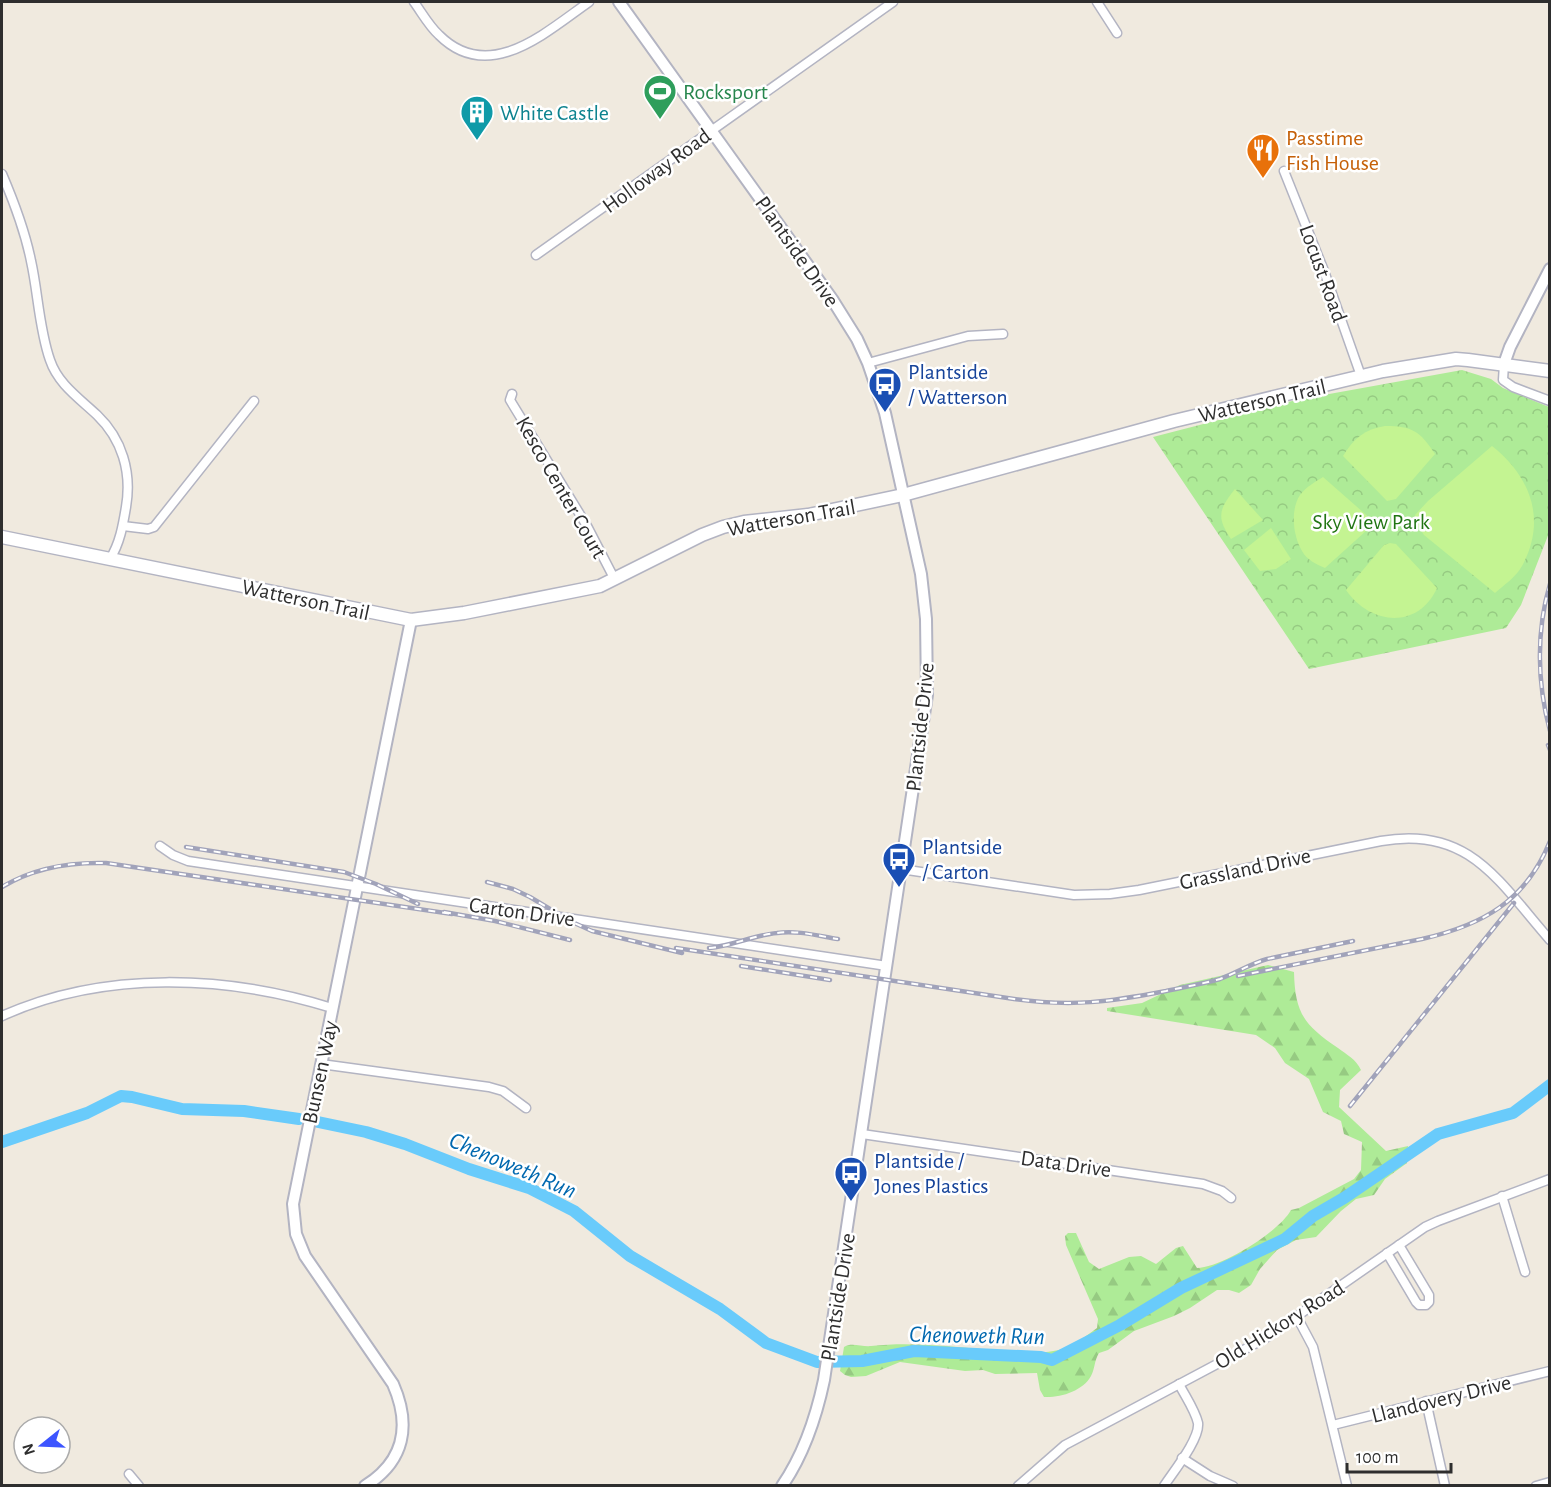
<svg xmlns="http://www.w3.org/2000/svg" width="1551" height="1487" font-family="'Alegreya Sans',sans-serif">
<style>
.forest{fill:url(#forest-firs)}
.park{fill:url(#park-crowns)}
.pitch{fill:#c4f492}
.lines{fill:none;stroke-linecap:round;stroke-linejoin:round}
.river{stroke:#69cbfb;stroke-width:12}
.minor-casing{stroke:#b3b4c2;stroke-width:11}
.tertiary-casing{stroke:#b3b4c2;stroke-width:14}
.secondary-casing{stroke:#b3b4c2;stroke-width:15}
.minor{stroke:#fff;stroke-width:8}
.tertiary{stroke:#fff;stroke-width:10}
.secondary{stroke:#fff;stroke-width:12}
.rail-casing{stroke:#a1a3ba;stroke-width:4.5}
.rail{stroke:#fff;stroke-width:2;stroke-dasharray:7;stroke-linecap:butt}
.labels{text-anchor:middle;stroke-width:5;stroke-linejoin:round;paint-order:stroke}
.leisure-label{font-size:22px;fill:#27864d;stroke:#fff;text-anchor:start}
.culture-label{font-size:22px;fill:#0d838f;stroke:#fff;text-anchor:start}
.food-label{font-size:22px;fill:#c56008;stroke:#fff;text-anchor:start}
.street-label{font-size:22px;fill:#2e2e2e;stroke:#fff}
.transit-label{font-size:22px;fill:#164399;stroke:#fff;text-anchor:start}
.park-label{font-size:22px;fill:#217513;stroke:#fff}
.water-label{font-size:24px;font-style:italic;fill:#0068af;stroke:#fff}
</style>
<defs>
<pattern id="forest-firs" width="22" height="20" patternUnits="userSpaceOnUse" patternTransform="scale(1.5)"><rect width="22" height="20" fill="#aeeb97"/><path d="M5 1l3.5 6h-7zM16 11l3.5 6h-7z" fill="#96ca82"/></pattern>
<pattern id="park-crowns" width="20" height="18" patternUnits="userSpaceOnUse" patternTransform="scale(1.5)"><rect width="20" height="18" fill="#aeeb97"/><path d="M2 6a3 3 0 1 1 6 0M12 15a3 3 0 1 1 6 0" fill="none" stroke="#96ca82"/></pattern>
</defs>
<rect width="100%" height="100%" fill="#f0eadf"/>
<!-- forest -->
<path class="forest" d="M1268 965 1294 972C1295 1013 1304 1025 1338 1048 1347 1055 1356 1059 1361 1070L1340 1090 1339 1107 1386 1151 1408 1146 1407 1163 1385 1179 1374 1195 1356 1199 1341 1211 1316 1237 1296 1240 1277 1250 1260 1269 1251 1285 1239 1293 1229 1290H1217L1190 1308 1174 1316 1134 1331 1108 1350 1099 1353C1094 1361 1095 1369 1091 1376 1083 1391 1060 1398 1044 1397L1040 1390 1037 1373 995 1374 983 1370 965 1371 900 1362 866 1376 851 1377 845 1375 840 1371 844 1347C851 1342 862 1347 871 1346 909 1342 948 1346 987 1350 1011 1352 1042 1356 1066 1348 1077 1344 1087 1335 1097 1328L1098 1319 1066 1245 1065 1236 1068 1233H1076L1089 1262 1099 1269 1129 1257 1141 1256 1156 1264 1176 1248 1183 1246 1197 1268C1221 1268 1279 1232 1291 1210L1299 1208 1354 1179 1361 1170 1362 1142 1344 1134 1341 1121 1323 1112 1309 1079 1285 1063 1275 1048 1256 1035 1107 1011V1008L1142 1003 1180 985Z"/>
<!-- park -->
<polygon class="park" points="1462,370 1491,379 1503,388 1549,407 1549,533 1521,605 1506,628 1309,669 1153,437 1296,400"/>
<!-- pitch -->
<g class="pitch">
<path d="M1385 426C1412 426 1420 431 1435 454L1396 499 1387 501 1343 456C1353 439 1365 429 1385 426Z"/>
<path d="M1492 446C1531 477 1547 520 1522 566 1516 577 1504 585 1495 593L1424 535C1419 527 1415 524 1415 515L1428 501Z"/>
<path d="M1323 477 1372 520 1371 525 1366 531 1325 568C1316 564 1307 560 1302 551 1293 536 1290 510 1300 495 1306 487 1315 482 1323 477Z"/>
<path d="M1235 489 1263 520 1231 539C1216 517 1219 509 1235 489Z"/>
<polygon points="1271,528 1291,559 1276,569 1260,571 1244,550"/>
<path d="M1390 543 1396 544 1437 588C1418 630 1370 625 1346 590L1384 545Z"/>
</g>
<g class="lines">
<!-- river -->
<g class="river">
<polyline points="318,1122 366,1132 405,1144 469,1169 529,1188 574,1211 630,1256 720,1309 766,1343 817,1362 862,1361 914,1351 1041,1357 1052,1360 1120,1325 1181,1288 1285,1239 1313,1216 1344,1198 1438,1134 1513,1113 1550,1085"/>
<polyline points="2,1142 87,1113 121,1096 132,1097 182,1109 244,1111 299,1119"/>
</g>
<defs>
<g id="minor">
<path d="M414 2C422 13 429 26 439 35 489 85 546 32 589 2"/>
<polyline points="1097,2 1117,33"/>
<polyline points="1284,171 1324,271 1361,376"/>
<path d="M2 174C14 202 25 231 31 261 38 292 39 329 50 360 58 384 79 398 97 415 122 439 132 472 126 507 123 525 120 543 110 559"/>
<polyline points="536,255 893,2"/>
<polyline points="868,363 968,336 1003,334"/>
<polyline points="1504,364 1503,380 1513,387 1550,401"/>
<polyline points="512,394 510,400 587,526 615,580"/>
<polyline points="123,526 148,529 154,527 254,401"/>
<polyline points="160,846 173,855 188,861 887,966"/>
<path d="M901 869 1074 895 1110 894 1139 890 1381 841C1469 825 1499 882 1550 940"/>
<path d="M2 1016C104 970 227 975 332 1008"/>
<polyline points="321,1064 489,1087 503,1091 526,1108"/>
<polyline points="862,1134 1203,1184 1222,1191 1231,1198"/>
<polyline points="1502,1196 1525,1272"/>
<polyline points="1387,1253 1416,1302 1419,1305 1426,1305 1429,1302 1429,1295 1399,1245"/>
<polyline points="1297,1317 1313,1347 1347,1486"/>
<polyline points="1426,1401 1445,1486"/>
<polyline points="1333,1425 1550,1371"/>
<polyline points="1182,1458 1210,1476 1233,1486"/>
<polyline points="129,1474 139,1486"/>
<polyline points="1018,1486 1065,1445 1264,1339 1425,1227 1438,1221 1550,1179"/>
<path d="M1164 1486C1173 1472 1200 1439 1198 1423 1195 1410 1185 1396 1179 1384"/>
<polyline points="1536,1486 1550,1482"/>
</g>
<g id="tertiary">
<path d="M619 2 832 299 857 339 868 363 885 413 921 574 926 619 927 695 824 1380C816 1418 804 1454 782 1486"/>
<polyline points="1504,364 1510,347 1550,269"/>
<path d="M365 1486C405 1461 411 1425 393 1384L305 1256 296 1234 293 1204 411 620"/>
</g>
<polyline id="secondary" points="2,537 411,620 464,613 600,586 702,535 723,527 744,522 808,515 903,495 1174,421 1383,371 1456,359 1468,360 1550,371"/>
</defs>
<!-- minor casing -->
<use href="#minor" class="minor-casing"/>
<!-- tertiary casing -->
<use href="#tertiary" class="tertiary-casing"/>
<!-- secondary casing -->
<use href="#secondary" class="secondary-casing"/>
<!-- minor -->
<use href="#minor" class="minor"/>
<!-- tertiary -->
<use href="#tertiary" class="tertiary"/>
<!-- secondary -->
<use href="#secondary" class="secondary"/>
<defs>
<g id="rail">
<path d="M1550 584C1536 631 1537 683 1550 731"/>
<polyline points="1548,745 1550,750"/>
<polyline points="186,847 344,872 376,884 418,904"/>
<polyline points="487,882 513,889 530,897 570,921 592,931 682,953"/>
<path d="M2 887C33 868 70 862 106 863L452 914"/>
<polyline points="444,912 495,921 570,940"/>
<path d="M676 948 1014 999C1072 1007 1109 1002 1166 991 1184 987 1202 984 1220 979 1236 973 1250 964 1267 959L1353 941"/>
<path d="M709 948C732 946 754 935 777 933 797 930 819 936 838 939"/>
<polyline points="741,966 830,980"/>
<path d="M1238 976 1422 939C1483 925 1526 901 1550 841"/>
<polyline points="1350,1106 1514,903"/>
</g>
</defs>
<!-- rail casing -->
<use href="#rail" class="rail-casing"/>
<!-- rail -->
<use href="#rail" class="rail"/>
</g>
<!-- icons -->
<defs>
<symbol id="stadium-pin" viewBox="-11 -11 22 30"><path d="M0 17L-7.5 6A9.5 9.5 0 1 1 7.5 6Z" fill="#2e9e5b" stroke="#fff"/><path d="M0-5a6.5 5 0 1 0 0 10a6.5 5 0 1 0 0-10ZM-3.5-1.8h7v3.6h-7Z" fill="#fff"/></symbol>
<symbol id="building-pin" viewBox="-11 -11 22 30"><path d="M0 17L-7.5 6A9.5 9.5 0 1 1 7.5 6Z" fill="#0f9aa8" stroke="#fff"/><path d="M-4-6H4V6H1V3H-1V6H-4ZM-2.5-4.3h1.7v1.8h-1.7ZM.8-4.3h1.7v1.8H.8ZM-2.5-1h1.7V.8h-1.7ZM.8-1h1.7V.8H.8Z" fill="#fff"/></symbol>
<symbol id="restaurant-pin" viewBox="-11 -11 22 30"><path d="M0 17L-7.5 6A9.5 9.5 0 1 1 7.5 6Z" fill="#e8710a" stroke="#fff"/><path d="M-5-6h1v4h1v-4h1v4h1v-4h1v5L-1.5 .5V6h-2V.5L-5-1ZM5-6V6H3V1.5H1.5Q1.5-4 5-6Z" fill="#fff"/></symbol>
<symbol id="bus-pin" viewBox="-11 -11 22 30"><path d="M0 17L-7.5 6A9.5 9.5 0 1 1 7.5 6Z" fill="#1a4fb4" stroke="#fff"/><path d="M-5-6H5V4H4V6H2V4H-2V6H-4V4H-5ZM-3.5-4V0h7V-4ZM-3.5 1.2v1.5H-2V1.2ZM2 1.2v1.5H3.5V1.2Z" fill="#fff"/></symbol>
</defs>
<g fill-rule="evenodd">
<use href="#stadium-pin" x="641" y="72" width="38" height="52"/>
<use href="#building-pin" x="458" y="93" width="38" height="52"/>
<use href="#restaurant-pin" x="1244" y="131" width="38" height="52"/>
<use href="#bus-pin" x="866" y="365" width="38" height="52"/>
<use href="#bus-pin" x="880" y="840" width="38" height="52"/>
<use href="#bus-pin" x="832" y="1154" width="38" height="52"/>
</g>
<g class="labels">
<!-- leisure labels -->
<g class="leisure-label">
<text x="683" y="99">Rocksport</text>
</g>
<!-- culture labels -->
<g class="culture-label">
<text x="500" y="120">White Castle</text>
</g>
<!-- food labels -->
<g class="food-label">
<text x="1286" y="145">Passtime<tspan x="1286" dy="25">Fish House</tspan></text>
</g>
<!-- street labels -->
<g class="street-label">
<text transform="translate(656 170) rotate(-36)" y="8">Holloway Road</text>
<text transform="translate(798 251) rotate(55)" y="8">Plantside Drive</text>
<text transform="translate(1324 273) rotate(70)" y="8">Locust Road</text>
<text transform="translate(1262 400) rotate(-13)" y="8">Watterson Trail</text>
<text transform="translate(562 487) rotate(60)" y="8">Kesco Center Court</text>
<text transform="translate(791 517) rotate(-10)" y="8">Watterson Trail</text>
<text transform="translate(306 599) rotate(12)" y="8">Watterson Trail</text>
<text transform="translate(919 727) rotate(-84)" y="8">Plantside Drive</text>
<text transform="translate(1245 868) rotate(-12)" y="8">Grassland Drive</text>
<text transform="translate(522 911) rotate(8)" y="8">Carton Drive</text>
<text transform="translate(319 1072) rotate(-78)" y="8">Bunsen Way</text>
<text transform="translate(1066 1163) rotate(8)" y="8">Data Drive</text>
<text transform="translate(837 1297) rotate(-81)" y="8">Plantside Drive</text>
<text transform="translate(1279 1324) rotate(-32)" y="8">Old Hickory Road</text>
<text transform="translate(1441 1398) rotate(-14)" y="8">Llandovery Drive</text>
</g>
<!-- transit labels -->
<g class="transit-label">
<text x="908" y="379">Plantside<tspan x="908" dy="25">/ Watterson</tspan></text>
<text x="922" y="854">Plantside<tspan x="922" dy="25">/ Carton</tspan></text>
<text x="874" y="1168">Plantside /<tspan x="874" dy="25">Jones Plastics</tspan></text>
</g>
<!-- park labels -->
<g class="park-label">
<text x="1371" y="529">Sky View Park</text>
</g>
<!-- water labels -->
<g class="water-label">
<text transform="translate(513 1165) rotate(23)" y="8">Chenoweth Run</text>
<text transform="translate(977 1335) rotate(1)" y="8">Chenoweth Run</text>
</g>
</g>
<!-- border -->
<rect width="1551" height="1487" fill="none" stroke="#2e2e2e" stroke-width="6"/>
<!-- north arrow -->
<g transform="translate(42 1445) rotate(252)"><circle r="28" fill="#ffffff" stroke="#ababab" stroke-width="1.5"/>
<path d="M0-4.5L10 22L0 15L-10 22Z" fill="#3d55ff"/>
<text y="-9" font-size="16" font-weight="bold" text-anchor="middle" fill="#2e2e2e">N</text>
</g>
<!-- scale -->
<path d="M1347 1463v9h104v-9" fill="none" stroke="#2e2e2e" stroke-width="3"/>
<text x="1356" y="1463" font-size="18" fill="#2e2e2e" stroke="#ffffff" stroke-width="4.5" paint-order="stroke">100 m</text>
</svg>
